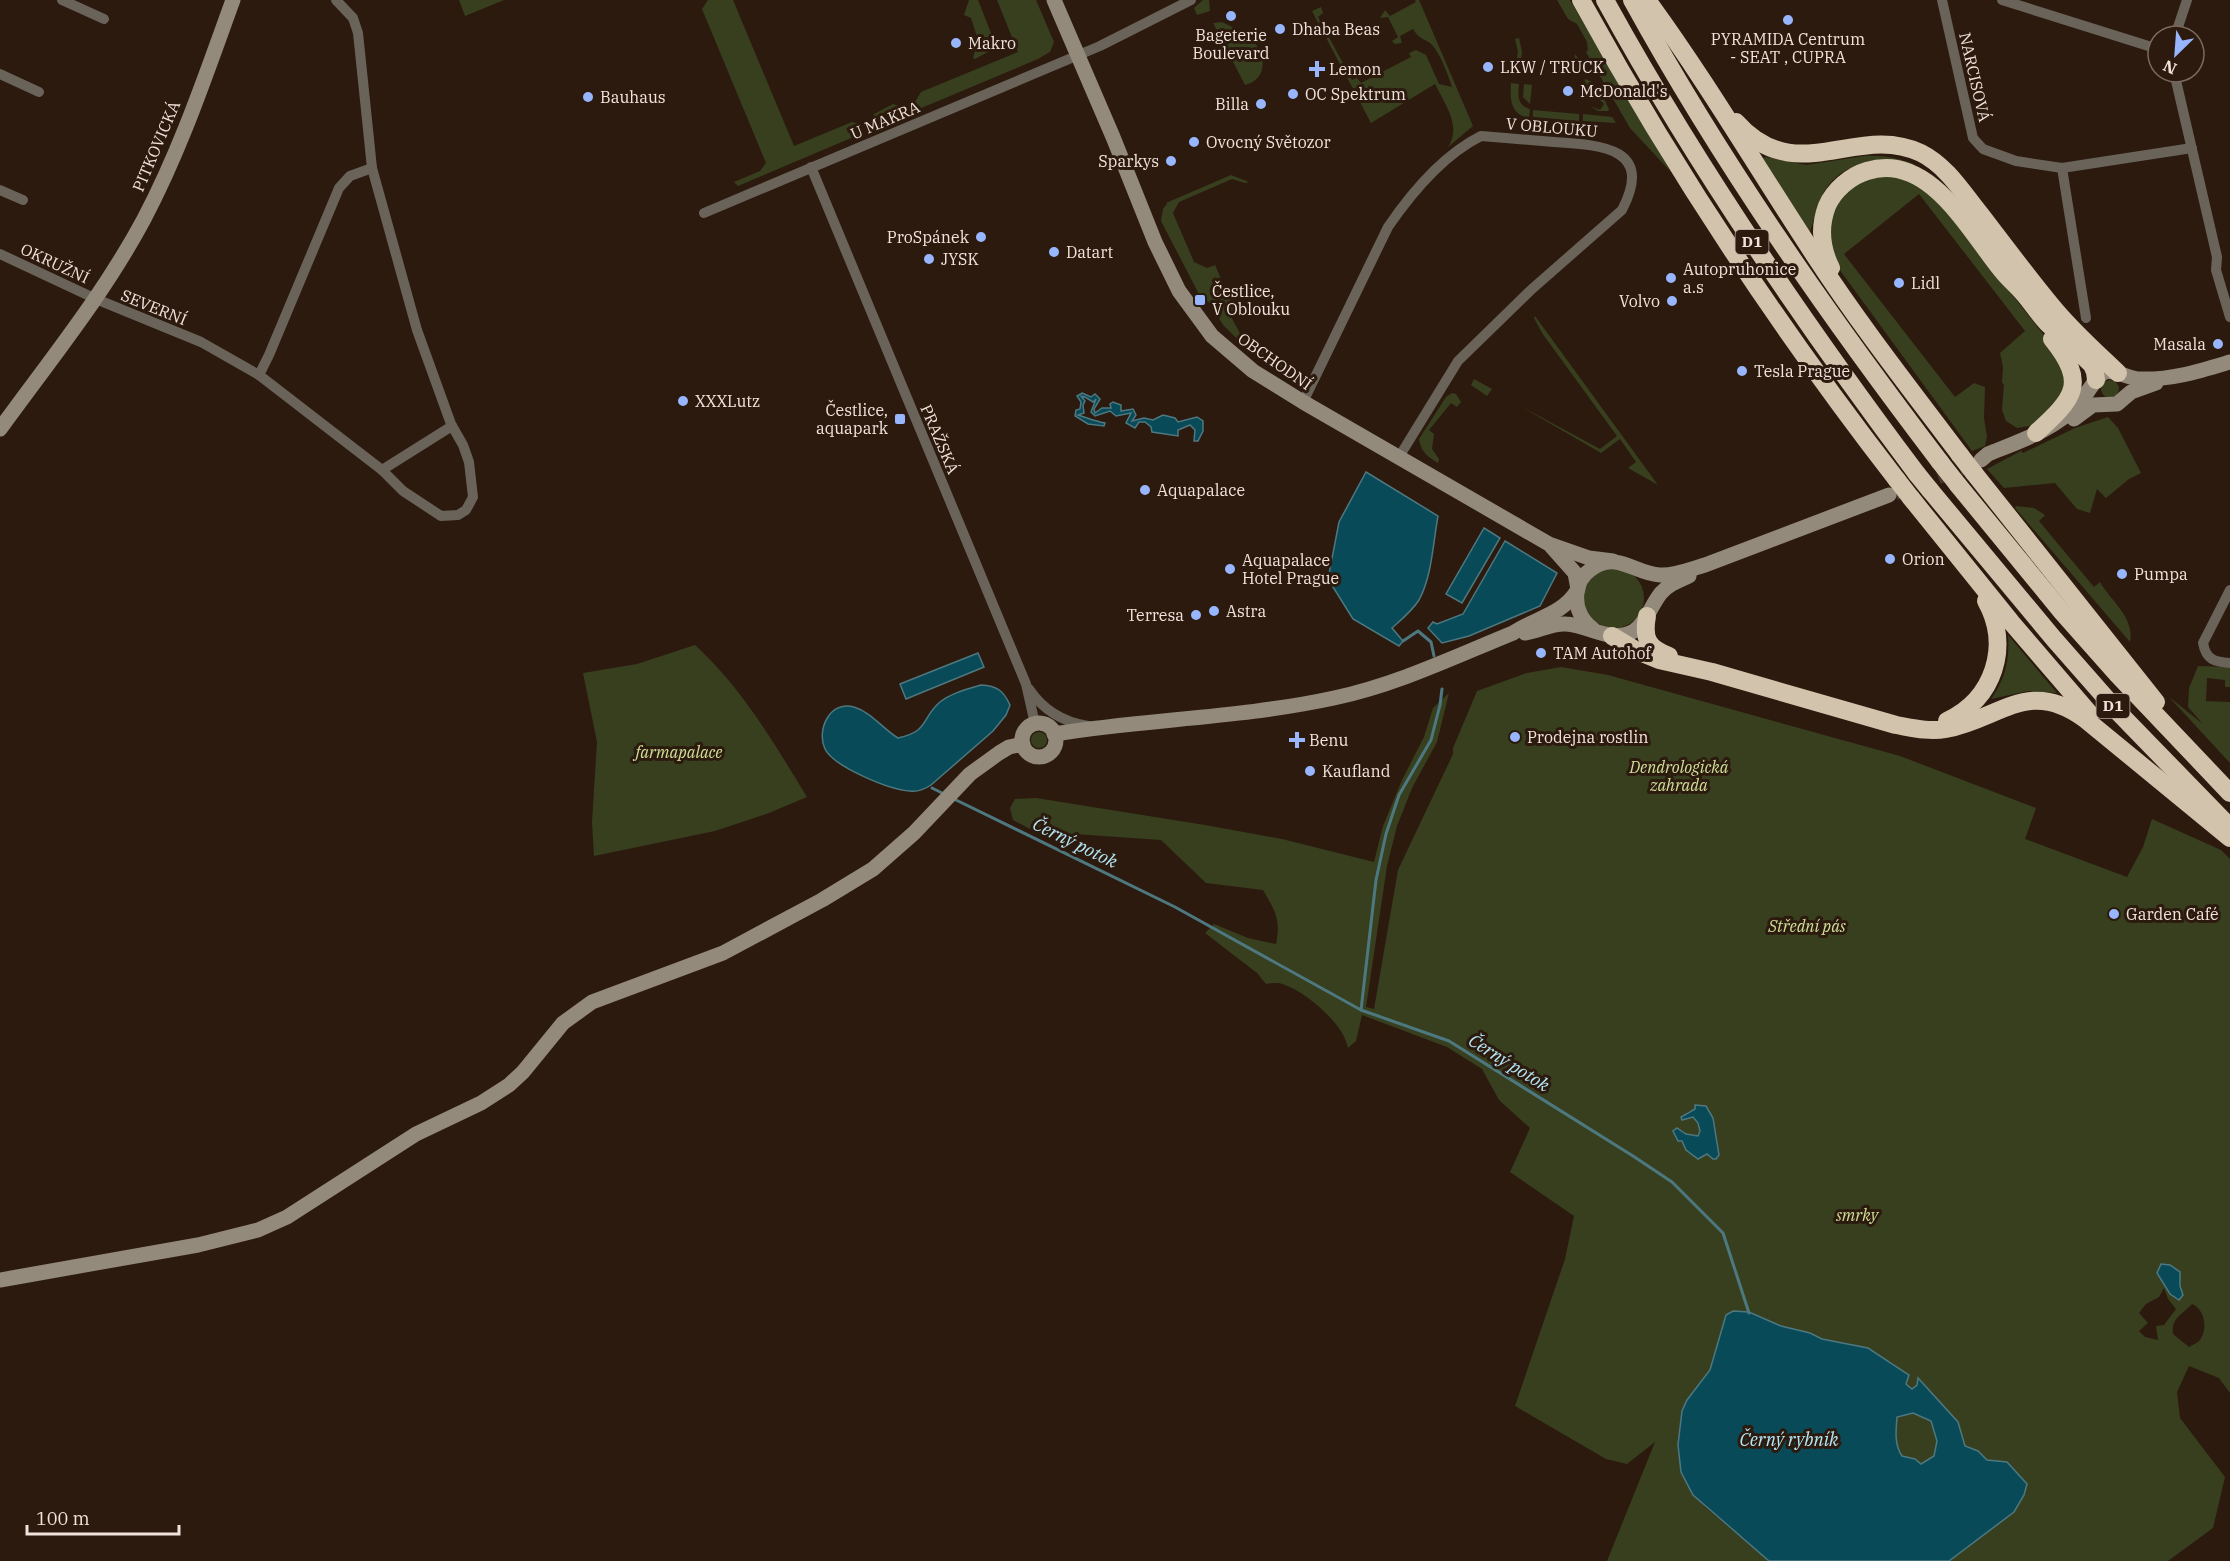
<svg xmlns="http://www.w3.org/2000/svg" width="2230" height="1561" font-family="'IBM Plex Serif',serif">
<style>
.green{fill:#373f1e;fill-rule:evenodd}
.water{fill:#084a58;stroke:#4e7880;stroke-width:1.5;fill-rule:evenodd}
.lines{fill:none;stroke-linecap:round;stroke-linejoin:round}
.stream{stroke:#4e7880;stroke-width:3}
.secondary-tunnel{stroke:#4a382d;stroke-width:15;stroke-dasharray:15 8;stroke-linecap:butt}
.street{stroke:#696359;stroke-width:10}
.secondary{stroke:#938a7b;stroke-width:15}
.highway{stroke:#d2c3ac;stroke-width:18}
.highway-bridge{stroke:#d2c3ac;stroke-width:18}
.poi-dot{fill:#97b6fd;stroke:#2c1a0e;stroke-width:2}
.labels{text-anchor:middle;stroke-width:6;stroke-linejoin:round;paint-order:stroke}
.shield{fill:#2c1a0e;stroke:#b6a79e;stroke-width:1.5}
.shield-label{font-size:15px;font-weight:bold;fill:#f1e3dc}
.poi-label{font-size:16px;fill:#f1e3dc;stroke:#2c1a0e;text-anchor:start}
.street-label{font-size:16px;fill:#f1e3dc;stroke:#2c1a0e}
.park-label{font-size:16px;font-style:italic;fill:#cee099;stroke:#2c1a0e}
.water-label{font-size:18px;font-style:italic;fill:#b4e8f7;stroke:#2c1a0e}
</style>
<rect width="100%" height="100%" fill="#2c1a0e"/>
<!-- green -->
<g class="green">
<polygon points="459,0 504,0 465,16"/>
<polygon points="708,0 733,0 794,146 852,122 860,124 863,133 738,186 734,182 760,171 766,163 702,9"/>
<polygon points="969,0 978,0 993,38 988,52 975,59 973,58 978,40 971,18 964,15"/>
<polygon points="997,0 1036,0 1054,42 1050,52 1038,59 919,109 915,102 921,92 1018,52"/>
<polygon points="1203,0 1209,0 1210,11 1197,15 1194,8"/>
<path d="M1415 0H1419L1473 126 1448 147C1462 127 1445 104 1435 84L1371 123 1312 11 1321 7 1323 13 1318 17 1352 80 1357 78 1361 83 1411 57 1409 53 1416 50 1426 55 1439 84 1452 87C1448 75 1442 58 1434 47 1426 37 1422 43 1413 29L1400 36 1402 43 1395 44 1392 41 1398 37 1388 17 1380 18 1385 10 1390 16 1416 2Z"/>
<polygon points="1557,0 1570,0 1671,172 1630,128 1586,52 1588,50 1587,42 1577,24 1568,19"/>
<path d="M1222 22C1240 31 1268 44 1262 69 1260 78 1253 83 1245 85L1213 23Z"/>
<polygon points="1519,38 1522,52 1520,70 1515,69 1518,52 1515,39"/>
<polygon points="1575,54 1583,65 1580,69 1577,69 1577,66 1554,64 1554,60 1574,62"/>
<path d="M1585 79C1598 82 1603 97 1609 109L1608 111H1598L1590 106 1600 110 1604 104 1600 100V95L1597 91 1585 90Z"/>
<path d="M1511 83 1519 84C1518 96 1517 105 1530 109L1529 118C1510 114 1510 99 1511 83Z"/>
<polygon points="1524,84 1532,85 1530,104 1523,97"/>
<polygon points="893,104 902,107 904,115 876,126 872,121 874,114"/>
<polygon points="1533,110 1579,114 1579,121 1533,117"/>
<polygon points="1583,114 1612,117 1616,123 1583,121"/>
<path d="M1864 156C1883 155 1899 158 1916 165 1883 157 1842 160 1824 192 1818 204 1814 219 1810 232L1761 159 1766 157 1806 165Z"/>
<path d="M1231 175 1249 182 1245 183 1232 179 1179 202 1173 213 1194 262 1207 268 1215 265 1235 310 1229 313 1243 339 1277 356 1288 372 1287 374C1266 361 1243 346 1226 328 1215 316 1216 304 1200 296L1161 221 1163 209 1167 204 1166 203Z"/>
<path d="M1902 175 1937 199 2054 348 2066 368 2065 396 2031 428 2029 426 2017 428 2006 421 2002 410 2004 384 2002 383 2003 367 2000 353 2025 331 1919 194 1844 254 1955 397 1974 383 1985 387 1984 418 1987 437 1985 446 1972 451 1842 273C1829 253 1822 229 1833 206 1838 197 1852 187 1860 179Z"/>
<polygon points="1535,316 1658,485 1628,468 1636,462 1620,439 1601,453 1522,407 1600,449 1617,436 1542,333 1534,318"/>
<polygon points="1474,379 1492,389 1487,396 1471,385"/>
<circle cx="2110" cy="389" r="9"/>
<path d="M1452 393 1456 394 1461 402 1457 407 1451 403 1429 430 1434 434 1432 449 1439 459 1438 463C1428 457 1421 452 1419 439L1446 397Z"/>
<polygon points="2108,417 2118,428 2141,473 2129,479 2106,498 2097,489 2090,513 2077,509 2055,483 2004,488 1987,469 2021,451 2023,453 2075,428"/>
<path d="M2016 506 2034 508 2045 515 2039 521 2094 587 2100 582C2111 601 2135 618 2130 642L2015 508Z"/>
<circle cx="1614" cy="598" r="30"/>
<path d="M2008 635 2057 693 2028 691 1991 699C2005 679 2010 660 2008 635Z"/>
<path d="M695 645C742 688 774 743 807 797L769 813 715 831 594 856 592 822 597 742 583 673 637 664Z"/>
<polygon points="2198,666 2230,667 2230,698 2230,687 2225,687 2225,680 2207,678 2206,701 2230,702 2230,763 2169,697 2203,724 2188,707 2189,688"/>
<path d="M1561 667 1608 675 1900 756 2036 808 2025 839 2127 877 2143 847 2152 819 2221 850 2230 859V1393L2219 1378 2189 1366 2177 1392 2180 1418 2225 1477 2213 1528 2168 1561H1949L2014 1512 2026 1488 2027 1484 2007 1462 1987 1460 1978 1451 1965 1446 1957 1422 1918 1378 1917 1385 1912 1389 1906 1384 1908 1375 1891 1362 1851 1344 1822 1339 1810 1333 1781 1326 1759 1316H1726L1710 1370 1687 1399 1678 1445 1681 1472 1705 1507 1769 1561H1607L1655 1442 1627 1464 1606 1459 1515 1406 1565 1259 1574 1216 1510 1172 1530 1128 1499 1100 1482 1069 1447 1047 1362 1015 1356 1041 1348 1048C1344 1024 1307 993 1285 985 1279 982 1272 983 1266 984L1257 973 1205 933 1214 924 1248 938 1276 944C1281 919 1275 911 1263 890L1206 883 1161 840 1045 832 1030 829 1013 820 1010 808 1015 799 1036 798 1205 825 1282 839 1374 862 1383 826 1402 780 1424 737 1433 708 1449 693 1437 742 1412 788 1397 826 1387 866 1366 1007 1374 1009 1398 870 1453 754V748L1477 691 1527 673ZM1695 1109 1713 1118 1719 1155 1686 1150 1681 1129 1686 1134 1697 1136 1700 1131 1698 1123 1693 1117 1682 1120 1681 1117 1685 1116 1687 1112ZM2181 1281 2180 1286 2183 1295 2179 1300 2170 1294 2167 1287ZM2164 1288 2168 1299 2176 1309 2164 1325 2156 1326 2158 1340 2145 1337 2139 1331 2148 1323 2139 1313 2146 1304 2159 1297ZM2192 1304C2205 1309 2209 1331 2198 1342 2195 1344 2192 1345 2189 1347L2173 1334C2171 1318 2182 1315 2192 1304Z"/>
<circle cx="1039" cy="740" r="8"/>
<path d="M1913 1413 1931 1421 1937 1441 1934 1456 1921 1464 1915 1459 1902 1456C1894 1444 1896 1430 1897 1417Z"/>
</g>
<!-- water -->
<g class="water">
<path d="M1082 393 1091 397 1095 394 1100 399 1094 409 1095 413 1102 408H1111L1110 404 1113 402 1121 405V411L1133 409 1136 415 1132 421 1144 418 1153 420 1163 415 1175 418 1178 422 1197 417 1203 421V431L1198 441H1194L1195 430 1190 425 1178 430V436L1152 432 1151 427 1145 422H1139L1135 428 1126 423 1131 413 1116 416 1110 411 1095 416 1091 412 1096 399 1093 402 1085 397 1081 396 1085 401 1083 405 1084 413 1078 415C1088 418 1094 421 1105 423L1104 426 1088 424 1075 416 1076 410 1080 409 1081 402 1077 396Z"/>
<path d="M1366 472 1438 516C1433 543 1432 576 1419 600 1412 611 1402 619 1392 628L1403 641 1399 646 1353 619 1328 579 1339 522Z"/>
<polygon points="1484,528 1500,538 1462,603 1446,594"/>
<polygon points="1505,541 1557,573 1540,606 1469,636 1442,643 1428,628 1433,622 1437,624 1463,614"/>
<polygon points="978,653 984,667 906,699 900,684"/>
<path d="M981 685C997 686 1003 690 1010 705L1006 715 993 731 931 785C925 789 917 792 910 791 890 790 834 767 825 749 816 730 830 700 854 707 871 712 883 729 898 738 930 731 921 718 940 702 951 693 968 689 981 685Z"/>
<polygon points="1695,1105 1706,1106 1713,1118 1719,1155 1716,1159 1713,1159 1707,1154 1698,1159 1686,1150 1682,1141 1678,1141 1673,1131 1677,1128 1686,1134 1698,1136 1700,1131 1698,1123 1693,1117 1682,1120 1681,1117 1695,1109"/>
<polygon points="2161,1264 2170,1265 2180,1272 2180,1286 2183,1295 2179,1300 2170,1294 2157,1273"/>
<path d="M1733 1311 1749 1312 1781 1326 1810 1333 1822 1339 1868 1348 1909 1375 1906 1384 1912 1389 1917 1385 1918 1378 1958 1422 1965 1446 1978 1451 1987 1460 2007 1462 2027 1484 2024 1495 2014 1512 1949 1561H1769L1693 1495 1681 1472 1678 1445 1682 1411 1687 1400 1710 1370 1726 1315ZM1913 1413 1931 1421 1937 1441 1934 1456 1921 1464 1915 1459 1902 1456C1894 1444 1896 1430 1897 1417Z"/>
</g>
<g class="lines">
<!-- stream -->
<g class="stream">
<polyline points="1403,641 1418,631 1431,642 1434,656"/>
<polyline points="932,788 944,794"/>
<polyline points="952,798 1175,907 1361,1010 1449,1041 1633,1156 1672,1182 1723,1233 1749,1313"/>
<polyline points="1361,1010 1376,880 1386,834 1399,795 1431,740 1440,705 1442,689"/>
</g>
<!-- secondary-tunnel -->
<polyline class="secondary-tunnel" points="1895,493 1979,461"/>
<!-- street -->
<g class="street">
<polyline points="62,0 104,19"/>
<polyline points="1942,0 1973,138 1983,149 2016,161 2062,168 2192,148"/>
<polyline points="2002,0 2158,49"/>
<polyline points="2175,36 2187,0"/>
<polyline points="2174,72 2217,257 2216,270 2230,317"/>
<polyline points="0,74 39,92"/>
<polyline points="811,167 1026,684 1035,724"/>
<polyline points="2062,168 2086,318"/>
<polyline points="0,190 23,200"/>
<polyline points="704,213 1100,46 1191,0"/>
<polyline points="0,254 96,299 201,342 259,375 382,470 403,491 441,516 458,515 466,510 473,497 469,462 463,445 451,424 417,330 372,168 358,33 353,18 336,0"/>
<polyline points="259,375 269,355 339,188 350,176 372,168"/>
<path d="M1303 402 1388 227C1412 192 1443 155 1481 136 1505 138 1530 140 1554 142 1600 145 1655 147 1622 210L1532 289 1458 361 1399 457"/>
<polyline points="382,470 452,426"/>
<path d="M2230 590 2203 643C2206 660 2215 662 2230 663"/>
<path d="M1029 689C1043 710 1063 722 1088 726"/>
</g>
<!-- secondary -->
<g class="secondary">
<polyline points="1054,0 1113,137 1155,242 1179,291 1212,336 1253,371 1303,402 1549,544 1589,558 1613,561"/>
<polyline points="2074,419 2093,405 2117,404 2131,392 2156,383"/>
<path d="M0 429C50 360 104 294 144 219 181 149 206 74 233 0"/>
<path d="M1981 460 1988 454C2020 441 2055 430 2079 403 2086 396 2097 375 2105 372 2115 369 2129 379 2140 379 2172 380 2200 371 2230 362"/>
<polyline points="1551,546 1575,573 1578,589"/>
<path d="M1593 629C1582 621 1575 608 1577 593 1578 584 1583 575 1590 570 1615 549 1635 574 1660 575 1675 576 1691 569 1705 565L1889 495"/>
<path d="M1525 633C1539 631 1552 623 1566 624 1589 625 1611 644 1634 631 1647 622 1651 605 1661 593 1669 584 1678 581 1689 576"/>
<circle cx="1039" cy="740" r="17"/>
<path d="M1054 734C1147 719 1242 718 1334 698 1396 685 1454 657 1513 633 1535 618 1562 615 1577 591"/>
<polyline points="0,1280 198,1245 258,1230 287,1217 416,1134 481,1103 509,1085 523,1072 563,1023 592,1002 723,953 822,900 873,869 914,833 970,774 999,753 1009,747 1023,744"/>
</g>
<!-- highway -->
<g class="highway">
<path d="M1581 0C1673 168 1780 329 1897 480"/>
<path d="M1605 0C1696 166 1803 322 1917 474"/>
<path d="M1632 0C1721 162 1828 315 1940 462"/>
<path d="M1647 0C1707 82 1759 171 1815 256 1860 325 1911 390 1960 455"/>
<path d="M1736 122C1796 190 1857 122 1921 153 1947 166 1963 193 1981 215 2004 245 2027 276 2051 305 2071 330 2095 351 2118 373"/>
<path d="M1831 268C1821 248 1819 227 1827 206 1834 190 1850 176 1867 171 1930 151 1971 234 2004 273 2010 280 2017 286 2023 293 2032 303 2039 315 2049 325 2063 338 2078 351 2092 365L2095 372 2096 380"/>
<path d="M2036 433C2074 398 2088 384 2052 339"/>
<polyline points="1974,473 2156,702"/>
<polyline points="1958,485 2062,612 2117,674 2230,793"/>
<polyline points="1930,490 2054,639 2119,713 2224,821"/>
<polyline points="1911,498 2011,622 2090,714"/>
<path d="M1647 616C1643 638 1647 648 1669 656"/>
<path d="M1612 636 1637 651 1659 660 1712 672 1896 725C1913 728 1929 732 1946 729 2000 719 2028 677 2085 719L2230 838"/>
<path d="M1947 721C1994 699 2011 646 1986 601"/>
</g>
<!-- highway-bridge -->
<g class="highway-bridge">
<polyline points="1960,455 1974,473"/>
<polyline points="1940,462 1958,485"/>
<polyline points="1917,474 1930,490"/>
<polyline points="1897,480 1911,498"/>
</g>
</g>
<!-- markers -->
<g class="poi-dot">
<circle cx="1231" cy="16" r="6"/>
<circle cx="1788" cy="20" r="6"/>
<circle cx="1280" cy="29" r="6"/>
<circle cx="956" cy="43" r="6"/>
<circle cx="1488" cy="67" r="6"/>
<path d="M1314 60h6v6h6v6h-6v6h-6v-6h-6v-6h6z"/>
<circle cx="1568" cy="91" r="6"/>
<circle cx="1293" cy="94" r="6"/>
<circle cx="588" cy="97" r="6"/>
<circle cx="1261" cy="104" r="6"/>
<circle cx="1194" cy="142" r="6"/>
<circle cx="1171" cy="161" r="6"/>
<circle cx="981" cy="237" r="6"/>
<circle cx="1054" cy="252" r="6"/>
<circle cx="929" cy="259" r="6"/>
<circle cx="1671" cy="278" r="6"/>
<circle cx="1899" cy="283" r="6"/>
<rect x="1194" y="294" width="12" height="12" rx="3"/>
<circle cx="1672" cy="301" r="6"/>
<circle cx="2218" cy="344" r="6"/>
<circle cx="1742" cy="371" r="6"/>
<circle cx="683" cy="401" r="6"/>
<rect x="894" y="413" width="12" height="12" rx="3"/>
<circle cx="1145" cy="490" r="6"/>
<circle cx="1890" cy="559" r="6"/>
<circle cx="1230" cy="569" r="6"/>
<circle cx="2122" cy="574" r="6"/>
<circle cx="1214" cy="611" r="6"/>
<circle cx="1196" cy="615" r="6"/>
<circle cx="1541" cy="653" r="6"/>
<circle cx="1515" cy="737" r="6"/>
<path d="M1294 731h6v6h6v6h-6v6h-6v-6h-6v-6h6z"/>
<circle cx="1310" cy="771" r="6"/>
<circle cx="2114" cy="914" r="6"/>
</g>
<g class="labels">
<!-- shield labels -->
<g class="shield">
<rect x="1735.5" y="230" width="33" height="24" rx="4.5"/>
<rect x="2096.5" y="694" width="33" height="24" rx="4.5"/>
</g>
<g class="shield-label">
<text x="1752" y="247">D1</text>
<text x="2113" y="711">D1</text>
</g>
<!-- poi labels -->
<g class="poi-label">
<text x="1292" y="35">Dhaba Beas</text>
<text x="1231" y="41" text-anchor="middle">Bageterie<tspan x="1231" dy="18">Boulevard</tspan></text>
<text x="1788" y="45" text-anchor="middle">PYRAMIDA Centrum<tspan x="1788" dy="18">- SEAT , CUPRA</tspan></text>
<text x="968" y="49">Makro</text>
<text x="1500" y="73">LKW / TRUCK</text>
<text x="1329" y="75">Lemon</text>
<text x="1580" y="97">McDonald's</text>
<text x="1305" y="100">OC Spektrum</text>
<text x="600" y="103">Bauhaus</text>
<text x="1249" y="110" text-anchor="end">Billa</text>
<text x="1206" y="148">Ovocný Světozor</text>
<text x="1159" y="167" text-anchor="end">Sparkys</text>
<text x="969" y="243" text-anchor="end">ProSpánek</text>
<text x="1066" y="258">Datart</text>
<text x="941" y="265">JYSK</text>
<text x="1683" y="275">Autopruhonice<tspan x="1683" dy="18">a.s</tspan></text>
<text x="1911" y="289">Lidl</text>
<text x="1212" y="297">Čestlice,<tspan x="1212" dy="18">V Oblouku</tspan></text>
<text x="1660" y="307" text-anchor="end">Volvo</text>
<text x="2206" y="350" text-anchor="end">Masala</text>
<text x="1754" y="377">Tesla Prague</text>
<text x="695" y="407">XXXLutz</text>
<text x="888" y="416" text-anchor="end">Čestlice,<tspan x="888" dy="18">aquapark</tspan></text>
<text x="1157" y="496">Aquapalace</text>
<text x="1902" y="565">Orion</text>
<text x="1242" y="566">Aquapalace<tspan x="1242" dy="18">Hotel Prague</tspan></text>
<text x="2134" y="580">Pumpa</text>
<text x="1226" y="617">Astra</text>
<text x="1184" y="621" text-anchor="end">Terresa</text>
<text x="1553" y="659">TAM Autohof</text>
<text x="1527" y="743">Prodejna rostlin</text>
<text x="1309" y="746">Benu</text>
<text x="1322" y="777">Kaufland</text>
<text x="2126" y="920">Garden Café</text>
</g>
<!-- street labels -->
<g class="street-label">
<text transform="translate(1975 77) rotate(77)" y="6">NARCISOVÁ</text>
<text transform="translate(885 120) rotate(-23)" y="6">U MAKRA</text>
<text transform="translate(1552 127) rotate(5)" y="6">V OBLOUKU</text>
<text transform="translate(156 146) rotate(-67)" y="6">PITKOVICKÁ</text>
<text transform="translate(55 263) rotate(25)" y="6">OKRUŽNÍ</text>
<text transform="translate(154 307) rotate(22)" y="6">SEVERNÍ</text>
<text transform="translate(1275 361) rotate(35)" y="6">OBCHODNÍ</text>
<text transform="translate(940 439) rotate(67)" y="6">PRAŽSKÁ</text>
</g>
<!-- park labels -->
<g class="park-label">
<text x="679" y="758">farmapalace</text>
<text x="1679" y="773">Dendrologická<tspan x="1679" dy="18">zahrada</tspan></text>
<text x="1807" y="932">Střední pás</text>
<text x="1857" y="1221">smrky</text>
</g>
<!-- water labels -->
<g class="water-label">
<text transform="translate(1075 843) rotate(26)" y="6">Černý potok</text>
<text transform="translate(1509 1063) rotate(32)" y="6">Černý potok</text>
<text x="1789" y="1446">Černý rybník</text>
</g>
</g>
<!-- north arrow -->
<g transform="translate(2176 54) rotate(205)"><circle r="28" fill="#2c1a0e" stroke="#7b6a60" stroke-width="1.5"/>
<path d="M0-4.5L10 22L0 15L-10 22Z" fill="#97b6fd"/>
<text y="-9" font-size="16" font-weight="bold" text-anchor="middle" fill="#f1e3dc">N</text>
</g>
<!-- scale -->
<path d="M27 1525v9h152v-9" fill="none" stroke="#f1e3dc" stroke-width="3"/>
<text x="36" y="1525" font-size="18" fill="#f1e3dc" stroke="#2c1a0e" stroke-width="4.5" paint-order="stroke">100 m</text>
</svg>
